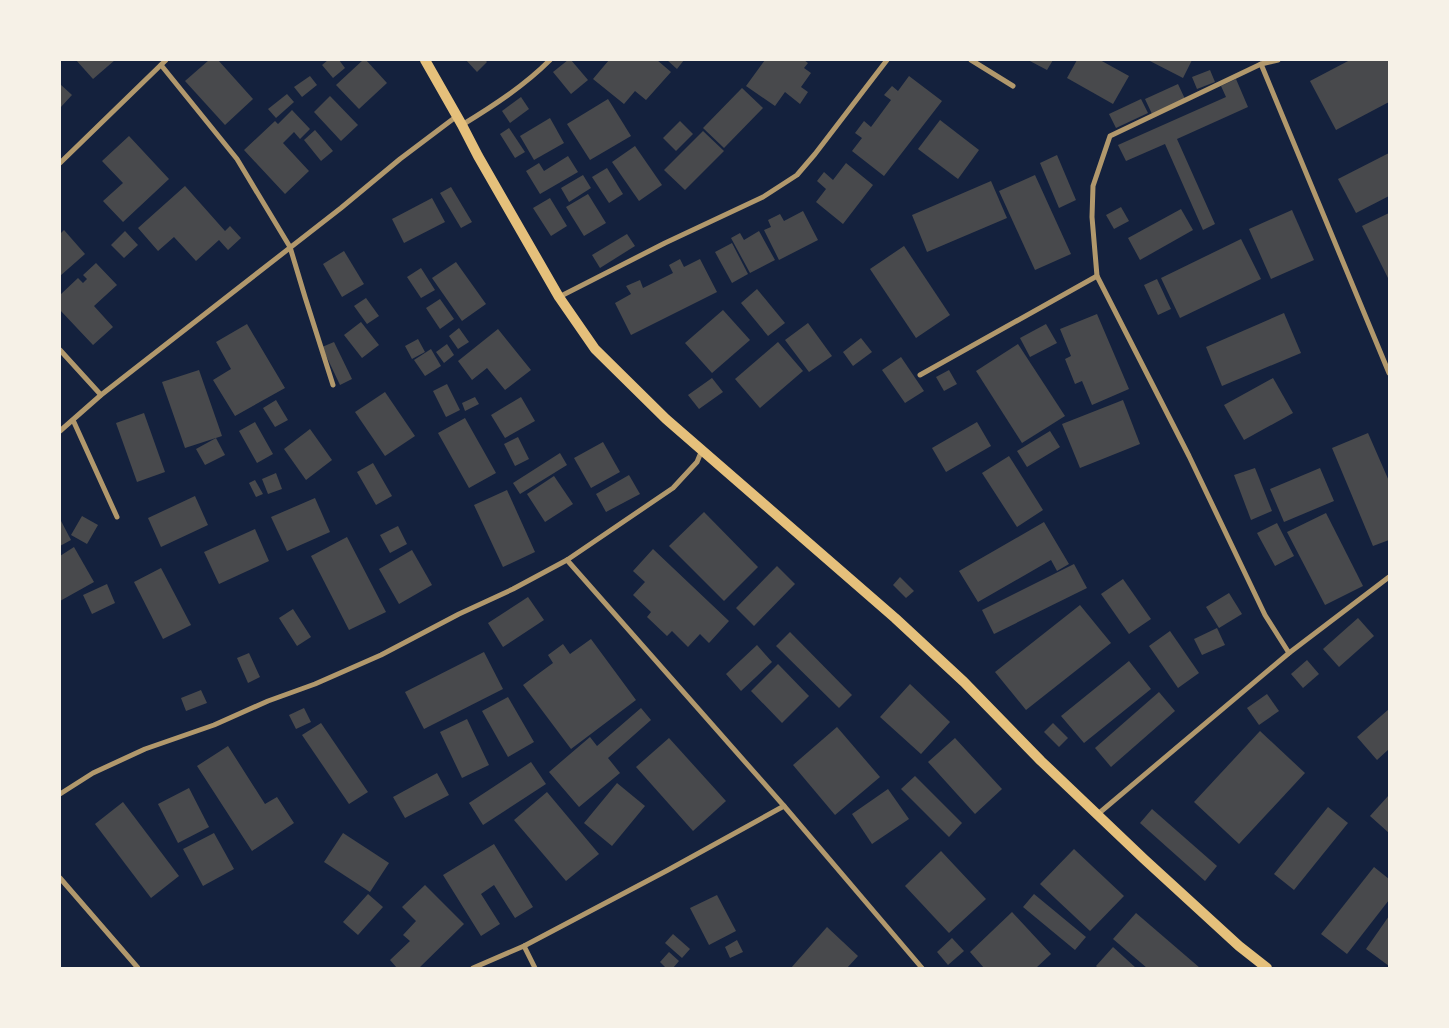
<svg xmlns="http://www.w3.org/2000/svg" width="1449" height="1028" font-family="'PT Sans',sans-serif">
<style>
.building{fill:#48494c}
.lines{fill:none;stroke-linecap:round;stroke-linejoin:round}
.minor{stroke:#b1986c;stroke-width:5}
.secondary{stroke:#e5c07b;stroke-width:10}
</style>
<rect width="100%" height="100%" fill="#14213d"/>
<!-- building -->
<g class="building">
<polygon points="76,60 115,60 93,79"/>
<polygon points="209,60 218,60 253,99 225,125 185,81"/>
<polygon points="328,60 339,60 345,68 333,78 322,65"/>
<polygon points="363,60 366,60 387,83 359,109 336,85"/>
<polygon points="466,60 485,60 487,62 477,72"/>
<polygon points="568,60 571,60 588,80 571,94 553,72"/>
<polygon points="609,60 657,60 671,72 646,100 635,91 624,104 593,79"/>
<polygon points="667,60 684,60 677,69"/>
<polygon points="765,60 804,60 808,63 804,68 811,73 801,87 808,92 800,104 785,92 775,106 746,86"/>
<polygon points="1028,60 1053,60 1047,70"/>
<polygon points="1077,60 1100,60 1129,76 1113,104 1067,78"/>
<polygon points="1148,60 1192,60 1183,78"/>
<polygon points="1350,60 1389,60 1389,102 1336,130 1310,81"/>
<polygon points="1210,70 1215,82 1197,89 1192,77"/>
<polygon points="310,76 317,85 302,97 294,87"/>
<polygon points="909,76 942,101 884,176 852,151 862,138 855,133 864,121 871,127 891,100 884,95 892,86 898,91"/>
<polygon points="1236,79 1248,107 1177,139 1215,224 1203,230 1165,144 1126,161 1118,145 1226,97 1221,86"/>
<polygon points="60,84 72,95 60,108"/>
<polygon points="1178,84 1185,99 1152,114 1145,99"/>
<polygon points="742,88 763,108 724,148 703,128"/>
<polygon points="287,94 294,102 276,118 268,109"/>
<polygon points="330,96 358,125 341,141 314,112"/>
<polygon points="521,97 529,109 510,123 502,111"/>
<polygon points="608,99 631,136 590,160 567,124"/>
<polygon points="1141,99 1148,113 1116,128 1109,114"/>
<polygon points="292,110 310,129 300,139 294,132 283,143 309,171 285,194 244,150 275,121 278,124"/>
<polygon points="550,118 564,143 534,160 520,136"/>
<polygon points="940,120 979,150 958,179 918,149"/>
<polygon points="680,121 693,134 676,151 663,138"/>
<polygon points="509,128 525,152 515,158 500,134"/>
<polygon points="315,130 333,151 321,161 304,140"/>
<polygon points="703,131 724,151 685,190 664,170"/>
<polygon points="129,136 169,179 123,222 103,201 123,183 102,161"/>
<polygon points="635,146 662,185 639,201 612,162"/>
<polygon points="1389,153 1389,196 1356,213 1338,179"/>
<polygon points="1057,155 1076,200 1059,208 1040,163"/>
<polygon points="568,156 578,172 540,194 526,171 539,163 544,171"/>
<polygon points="846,163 873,185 843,224 816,202 826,189 817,181 824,172 833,180"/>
<polygon points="607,168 623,194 609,203 592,177"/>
<polygon points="583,175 591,188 569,202 561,188"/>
<polygon points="1035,175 1071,254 1035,270 999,191"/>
<polygon points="991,181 1007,218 927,252 912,215"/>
<polygon points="185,186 225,231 230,226 241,238 228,250 219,240 196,261 174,237 158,251 138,228"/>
<polygon points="451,187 472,222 461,228 440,193"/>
<polygon points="588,194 606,223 584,236 566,207"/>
<polygon points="432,198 445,222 404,243 392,219"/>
<polygon points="550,198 567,226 551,236 533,208"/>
<polygon points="1121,207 1129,221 1114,229 1106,215"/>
<polygon points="1181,209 1193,230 1140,260 1128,238"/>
<polygon points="1292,210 1314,260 1271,279 1249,229"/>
<polygon points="803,211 818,240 779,260 764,230 771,227 768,220 780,214 784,221"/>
<polygon points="1389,213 1389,280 1362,226"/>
<polygon points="64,230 85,254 60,276 60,234"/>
<polygon points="125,231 138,245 124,258 111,245"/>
<polygon points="759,231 775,260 750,273 731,238 740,233 744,240"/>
<polygon points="627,234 635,246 600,268 592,255"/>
<polygon points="1241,239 1261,279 1180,318 1161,278"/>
<polygon points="732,243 748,274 732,283 715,252"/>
<polygon points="904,246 950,315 916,338 870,269"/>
<polygon points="344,251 364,284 342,297 323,264"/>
<polygon points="680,259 684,267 700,259 717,292 631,335 615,303 631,294 626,286 640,280 643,288 673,273 669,265"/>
<polygon points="456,262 486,304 462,321 432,278"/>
<polygon points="96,263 117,285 94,306 113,327 93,345 60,310 60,295 78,278 83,283 87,279 83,275"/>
<polygon points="421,268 435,290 421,298 407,277"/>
<polygon points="1157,279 1171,309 1158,315 1144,285"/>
<polygon points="757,289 785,323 768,336 741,303"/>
<polygon points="366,298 379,316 367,324 354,306"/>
<polygon points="440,299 454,319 440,329 426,308"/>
<polygon points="723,310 750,340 712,373 685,343"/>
<polygon points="1284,313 1301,353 1222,386 1206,347"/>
<polygon points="1097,314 1129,389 1092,405 1082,381 1075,384 1065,359 1071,356 1060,329"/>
<polygon points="361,322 379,345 362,358 344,335"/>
<polygon points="808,323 832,356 809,372 785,340"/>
<polygon points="247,324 285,388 235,416 213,380 231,369 216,342"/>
<polygon points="1046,324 1057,343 1030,357 1020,338"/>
<polygon points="459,328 469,342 458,349 449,336"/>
<polygon points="498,329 531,370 505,390 487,368 472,380 458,361"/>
<polygon points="861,338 872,352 853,366 843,352"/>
<polygon points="418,339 425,352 412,359 405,346"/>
<polygon points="334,342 352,379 340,385 322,347"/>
<polygon points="778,342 803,371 760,408 735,379"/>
<polygon points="447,344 454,355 444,363 436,352"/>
<polygon points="1018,344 1065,416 1022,443 976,371"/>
<polygon points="431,349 441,366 425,376 414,360"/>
<polygon points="901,357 924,391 905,403 882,370"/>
<polygon points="199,370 222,436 185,448 162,382"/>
<polygon points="949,370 957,384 944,391 936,377"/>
<polygon points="712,378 723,392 699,409 688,395"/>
<polygon points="1273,378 1293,413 1244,440 1224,405"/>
<polygon points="447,384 460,410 446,417 433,391"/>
<polygon points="385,392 415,436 385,456 355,412"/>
<polygon points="475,397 479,404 465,411 462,403"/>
<polygon points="521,397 535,421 505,438 491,415"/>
<polygon points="276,400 288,420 275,427 263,408"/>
<polygon points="1123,400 1140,444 1080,468 1062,424"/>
<polygon points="144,413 165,472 137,482 116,423"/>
<polygon points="465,418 496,473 469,488 438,433"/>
<polygon points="255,422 273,454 257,463 239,431"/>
<polygon points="977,422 991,446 946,472 932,448"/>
<polygon points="310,429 332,460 306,480 284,449"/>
<polygon points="1050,431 1060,447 1027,467 1017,451"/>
<polygon points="1368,433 1389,481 1389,540 1373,546 1332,448"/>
<polygon points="518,437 529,459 515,466 504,444"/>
<polygon points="216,438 225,455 205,465 196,449"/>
<polygon points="603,442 620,472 591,488 574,458"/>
<polygon points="560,453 567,465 520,494 513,483"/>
<polygon points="1009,456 1043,510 1017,527 982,473"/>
<polygon points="373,463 392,496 376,505 357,472"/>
<polygon points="1255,468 1272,511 1251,520 1234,475"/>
<polygon points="1320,468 1334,501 1284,522 1270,489"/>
<polygon points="276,473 282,489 268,494 262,479"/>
<polygon points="629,475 640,494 606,512 596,494"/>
<polygon points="554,476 573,504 545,522 527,494"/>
<polygon points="255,480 263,494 256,497 249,483"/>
<polygon points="507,490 535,552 503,567 474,505"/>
<polygon points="195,496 208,525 161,547 148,518"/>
<polygon points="315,498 330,532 287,551 271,517"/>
<polygon points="704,512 758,567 724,601 669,546"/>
<polygon points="1326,513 1363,586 1325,605 1287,532"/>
<polygon points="82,516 98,525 87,544 71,535"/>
<polygon points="60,519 71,540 60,546"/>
<polygon points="1044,522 1069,564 1057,571 1051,560 978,602 959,571"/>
<polygon points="1277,523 1294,556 1275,566 1257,533"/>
<polygon points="398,526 407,544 390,553 380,535"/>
<polygon points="255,529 269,561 219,584 204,552"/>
<polygon points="347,537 386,612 349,630 311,556"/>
<polygon points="74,547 94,582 60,601 60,556"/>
<polygon points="653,549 729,621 709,643 700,634 688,647 672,631 667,636 647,617 651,612 633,595 645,582 633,571"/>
<polygon points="412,550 432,585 399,604 379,569"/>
<polygon points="1074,564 1087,588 994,634 982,610"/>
<polygon points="777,566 795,584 754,626 736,608"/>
<polygon points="161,568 191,625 163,639 134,582"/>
<polygon points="900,577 914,591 906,598 893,585"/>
<polygon points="1123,579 1151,619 1129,634 1101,594"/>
<polygon points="107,584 115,603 92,614 83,595"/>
<polygon points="1229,593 1242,614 1219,628 1206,607"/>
<polygon points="528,597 544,620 503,647 488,623"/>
<polygon points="1080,605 1111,643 1026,710 995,672"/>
<polygon points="293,609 311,637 297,646 279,618"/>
<polygon points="1358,618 1374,636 1339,667 1323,649"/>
<polygon points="1217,628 1225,645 1202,655 1194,639"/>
<polygon points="1170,631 1199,673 1178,688 1149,646"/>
<polygon points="790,632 852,695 839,708 776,646"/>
<polygon points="591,639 636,700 571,749 523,685 553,663 548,655 563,644 570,654"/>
<polygon points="757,645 772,662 741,691 726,674"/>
<polygon points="484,652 503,689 424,729 405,692"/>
<polygon points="249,653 260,677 248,683 237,658"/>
<polygon points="1307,660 1319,674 1303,688 1291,674"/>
<polygon points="1129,661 1151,689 1084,743 1061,716"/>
<polygon points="778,664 809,696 782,723 751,691"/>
<polygon points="910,684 950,722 921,754 880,717"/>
<polygon points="201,690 207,703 186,711 181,698"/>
<polygon points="1159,692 1175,711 1111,767 1095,748"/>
<polygon points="1267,694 1279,711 1259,725 1247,708"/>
<polygon points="508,697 534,742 508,757 482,711"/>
<polygon points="304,708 311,722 296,729 289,715"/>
<polygon points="641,708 651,720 608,758 620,773 579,807 549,772 590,737 597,746"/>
<polygon points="1389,709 1389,749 1377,760 1357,737"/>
<polygon points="467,719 489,765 462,778 440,732"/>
<polygon points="321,723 368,792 349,804 302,735"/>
<polygon points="1053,723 1068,738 1059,747 1044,732"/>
<polygon points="837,727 880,777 835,815 793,765"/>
<polygon points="1260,731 1305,773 1239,844 1194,802"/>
<polygon points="669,738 726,801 693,831 636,767"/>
<polygon points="955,738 1002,789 975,814 928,762"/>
<polygon points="228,746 265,804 277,797 294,823 252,851 197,766"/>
<polygon points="531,762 546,784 483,825 469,803"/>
<polygon points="437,773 449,795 405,818 393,797"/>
<polygon points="915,776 962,823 949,837 901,789"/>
<polygon points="617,783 645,806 612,846 584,823"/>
<polygon points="189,788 209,827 178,843 158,804"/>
<polygon points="888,789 909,819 872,844 852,814"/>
<polygon points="547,792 599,854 566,881 514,820"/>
<polygon points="1389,795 1389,833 1370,816"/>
<polygon points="123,802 179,876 151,898 95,824"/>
<polygon points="1328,807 1348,823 1294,890 1274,874"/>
<polygon points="1152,809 1217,866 1205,881 1140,823"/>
<polygon points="214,833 234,869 203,886 183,849"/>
<polygon points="343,833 389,863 370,892 324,862"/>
<polygon points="494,844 533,907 515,918 494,885 481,894 500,924 481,936 443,875"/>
<polygon points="1074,849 1124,896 1090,931 1040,884"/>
<polygon points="941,851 986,899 949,933 905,886"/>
<polygon points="1374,867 1389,879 1389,900 1347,954 1321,934"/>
<polygon points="425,885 464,924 419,968 397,968 390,960 410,941 403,935 416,921 402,907"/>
<polygon points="368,894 383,907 358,935 343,922"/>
<polygon points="1034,894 1086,937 1075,950 1023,907"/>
<polygon points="717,895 736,931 709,945 690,908"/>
<polygon points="1012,912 1051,954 1036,968 984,968 970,952"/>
<polygon points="1136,913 1200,968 1147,968 1113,939"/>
<polygon points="1389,916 1389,966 1366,949"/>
<polygon points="827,927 858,956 847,968 791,968"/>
<polygon points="673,934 690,949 682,958 665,943"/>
<polygon points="952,938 964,951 948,965 937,952"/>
<polygon points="737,940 743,952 730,958 725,947"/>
<polygon points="1113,947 1136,968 1098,968 1096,966"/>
<polygon points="669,952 679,961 673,968 666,968 660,962"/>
</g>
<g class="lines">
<!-- minor -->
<g class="minor">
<polyline points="971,60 1013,86"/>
<polyline points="1278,60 1261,64 1110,136 1093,186 1092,217 1097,276 1189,456 1265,615 1289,653"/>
<polyline points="1261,64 1389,373"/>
<polyline points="161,65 237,159 290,247 305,297 333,385"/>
<path d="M462 125C493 106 524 86 550 60"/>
<polyline points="60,163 166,60"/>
<polyline points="559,297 665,243 763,197 797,175 815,154 887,60"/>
<polyline points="60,350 101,395"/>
<polyline points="920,375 1097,276"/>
<polyline points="73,420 117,517"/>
<polyline points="60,431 101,395 341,208 400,159 457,116"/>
<polyline points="567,560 784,806 922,968"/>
<polyline points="60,794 93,773 145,749 214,725 268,701 315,684 381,655 459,614 513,589 567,560 673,488 697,462 702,450"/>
<polyline points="1098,814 1289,653 1389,577"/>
<polyline points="60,878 138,968"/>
<polyline points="524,946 535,968"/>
<polyline points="473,968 524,946 668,870 784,806"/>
</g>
<!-- secondary -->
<polyline class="secondary" points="425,60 462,125 478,156 559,297 595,349 666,419 895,618 964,682 1041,761 1144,859 1239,946 1267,968"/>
</g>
<!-- border -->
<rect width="1449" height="1028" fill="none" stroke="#f6f1e7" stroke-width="122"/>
</svg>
